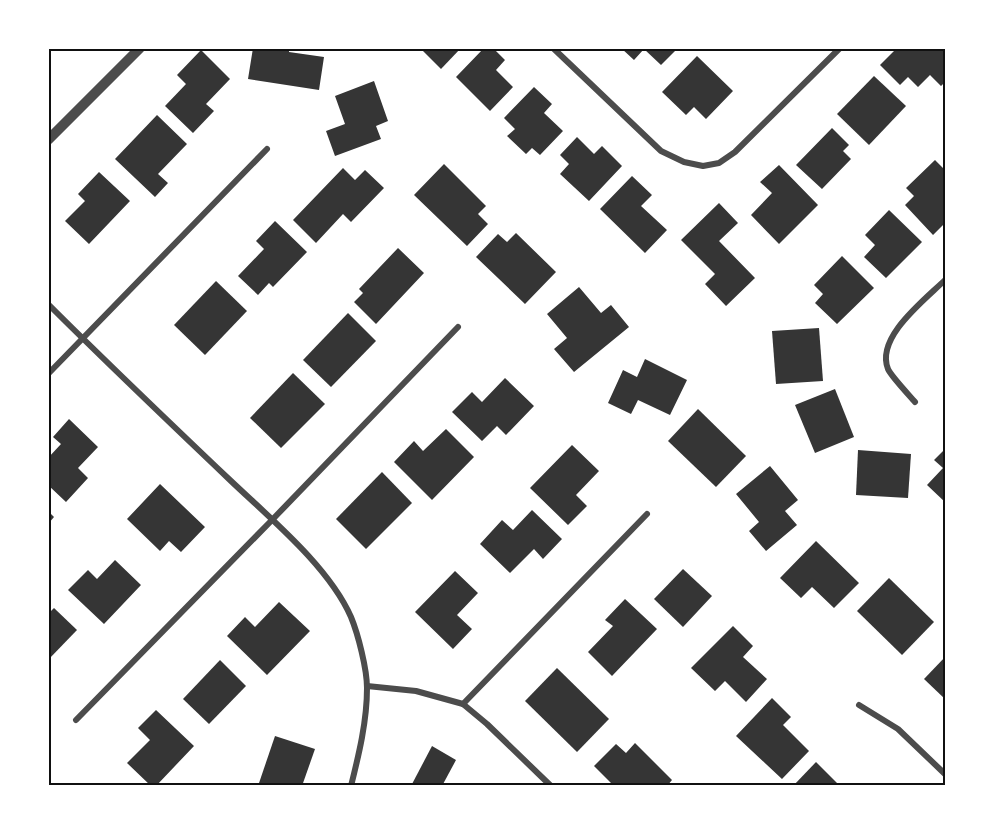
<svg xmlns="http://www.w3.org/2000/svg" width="994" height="834" font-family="'Noto Sans',sans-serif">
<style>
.building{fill:#353535}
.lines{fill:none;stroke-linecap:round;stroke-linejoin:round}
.minor{stroke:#4c4c4c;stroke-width:6}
.tertiary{stroke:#4c4c4c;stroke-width:10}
.neatline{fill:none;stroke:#111;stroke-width:2}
</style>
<rect width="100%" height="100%" fill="#fff"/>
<!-- building -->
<g class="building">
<polygon points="253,48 289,48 289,52 324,57 319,90 248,79"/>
<polygon points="420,48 461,48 441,69"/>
<polygon points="484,48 493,48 505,60 496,70 513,87 490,111 456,77"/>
<polygon points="621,48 678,48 661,65 644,49 634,60"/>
<polygon points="897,48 943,48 946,51 946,81 941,86 930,75 918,87 908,77 900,85 880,65"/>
<polygon points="201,50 230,79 206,104 214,111 193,133 165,106 186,84 177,75"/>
<polygon points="697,56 733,91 706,119 694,107 686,115 662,92"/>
<polygon points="874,76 906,106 869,145 837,114"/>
<polygon points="374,81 388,121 376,126 381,139 335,156 326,131 345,124 335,96"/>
<polygon points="534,87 552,104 544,113 563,131 540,155 532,148 526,154 507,136 515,129 504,118"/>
<polygon points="157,115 187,144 158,174 168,183 155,197 115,159"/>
<polygon points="832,128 849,145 843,151 851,159 822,189 796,165"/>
<polygon points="577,137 594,154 602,146 622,166 589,201 560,174 569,164 560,155"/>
<polygon points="935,160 946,171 946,222 933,235 905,205 914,196 906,188"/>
<polygon points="444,164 486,206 478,214 488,224 467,246 414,195"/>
<polygon points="779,165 818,205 779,244 751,215 772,193 760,182"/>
<polygon points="343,168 355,180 365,170 384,188 351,222 343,214 316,243 293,220"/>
<polygon points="99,172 130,201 89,244 65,221 85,201 78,194"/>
<polygon points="632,176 652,195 641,206 667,230 645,253 600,209"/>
<polygon points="719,203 738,223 719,241 755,278 726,306 705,284 715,274 681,240"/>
<polygon points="889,210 922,242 886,278 864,257 875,245 865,235"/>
<polygon points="275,221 307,252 273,287 269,283 258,295 238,276 264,249 256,241"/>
<polygon points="516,233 556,272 525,304 476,257 498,234 507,242"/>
<polygon points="398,248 424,273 376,324 354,302 363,293 359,289"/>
<polygon points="842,256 874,288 837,324 815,303 823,294 814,285"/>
<polygon points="216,281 247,311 205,355 174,325"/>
<polygon points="579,287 601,313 611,305 629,327 574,372 554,349 567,338 547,314"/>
<polygon points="348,313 376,341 331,387 303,360"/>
<polygon points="819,328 823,381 776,384 772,331"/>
<polygon points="645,359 687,380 670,415 638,400 631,414 608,403 623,370 637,377"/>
<polygon points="293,373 325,404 281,448 250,418"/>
<polygon points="505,378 534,406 506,435 497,426 482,441 452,412 472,392 482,402"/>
<polygon points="835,389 854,437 815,453 795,405"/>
<polygon points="698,409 746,456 716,487 668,441"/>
<polygon points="69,419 98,447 78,468 88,478 66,502 48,485 48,458 61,444 53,437"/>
<polygon points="446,429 474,457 432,500 394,462 414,441 423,451"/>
<polygon points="572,445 599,471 576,495 587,506 568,525 530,488"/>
<polygon points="946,448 946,503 927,485 943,468 934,460"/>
<polygon points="858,450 911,454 908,498 856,495"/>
<polygon points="770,466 798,500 785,511 797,525 766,551 749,531 759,522 736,494"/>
<polygon points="382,472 412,503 366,549 336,519"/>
<polygon points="160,484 205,527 181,552 169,541 160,551 127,519"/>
<polygon points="532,510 562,539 543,559 534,549 510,573 480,544 502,520 513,530"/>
<polygon points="48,511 54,517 48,524"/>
<polygon points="816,541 859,583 834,608 812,587 801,598 780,578"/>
<polygon points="115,560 141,585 104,624 68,590 88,570 97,579"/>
<polygon points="683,569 712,596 683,627 654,599"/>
<polygon points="455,571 478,593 457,615 472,629 453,649 415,612"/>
<polygon points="889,578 934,622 902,655 857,611"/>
<polygon points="625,599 657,629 612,676 588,652 613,626 605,620"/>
<polygon points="279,602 310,631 267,675 227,636 245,617 255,627"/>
<polygon points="54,608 77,630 48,660 48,614"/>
<polygon points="733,626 753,646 743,657 767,679 746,702 725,681 715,691 691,668"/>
<polygon points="946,656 946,700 924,679"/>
<polygon points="220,660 246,686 209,724 183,699"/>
<polygon points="557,668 609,719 577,752 525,701"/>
<polygon points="772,698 791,717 783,725 809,751 782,779 736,736"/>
<polygon points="156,710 194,746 156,786 151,786 127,763 150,740 138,728"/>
<polygon points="275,736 315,749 302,786 258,786"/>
<polygon points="635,743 672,780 667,786 614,786 594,766 616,744 626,753"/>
<polygon points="432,746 456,760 442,786 411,786"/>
<polygon points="816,762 840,786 793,786"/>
</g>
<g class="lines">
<!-- minor -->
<g class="minor">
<polyline points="553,48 661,151 684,162 703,166 719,163 735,152 840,48"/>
<path d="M48 304C108 364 170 423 231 481 271 519 329 567 351 617 358 634 367 669 367 688 367 721 359 754 351 786"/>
<polyline points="48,374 267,149"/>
<path d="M915 402C909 395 891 376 888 369 875 337 926 299 946 279"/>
<polyline points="367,686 416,691 463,704 487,724 551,786"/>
<polyline points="463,704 647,514"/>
<polyline points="859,705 898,729 946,775"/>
<polyline points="76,720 272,520 458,327"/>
</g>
<!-- tertiary -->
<polyline class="tertiary" points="48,140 140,48"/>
</g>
<!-- border -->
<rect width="994" height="834" fill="none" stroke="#ffffff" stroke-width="99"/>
<rect x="50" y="50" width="894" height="734" class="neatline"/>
</svg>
